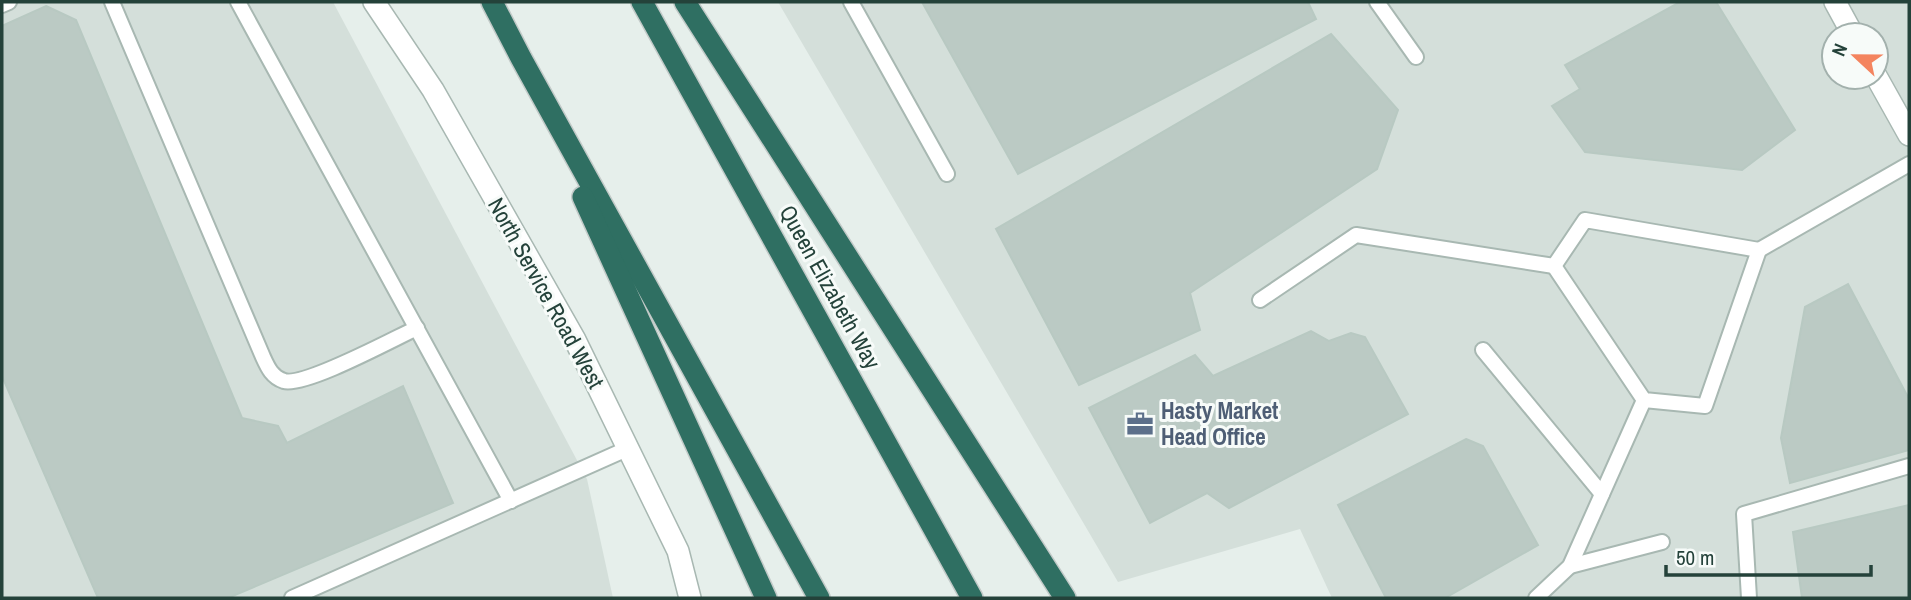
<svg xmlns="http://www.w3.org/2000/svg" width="1911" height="600" font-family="'Archivo Narrow',sans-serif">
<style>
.built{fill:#d4dfda;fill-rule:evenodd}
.building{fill:#bbcac4;stroke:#b8c9c2;stroke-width:2}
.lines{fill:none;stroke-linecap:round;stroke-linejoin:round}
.service-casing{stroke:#a8b8b2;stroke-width:18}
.tertiary-casing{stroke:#a8b8b2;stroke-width:24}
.motorway-casing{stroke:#c2cac8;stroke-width:24}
.service{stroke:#fff;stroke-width:14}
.tertiary{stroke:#fff;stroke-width:21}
.motorway{stroke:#2f6f62;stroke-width:21}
.labels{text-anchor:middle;stroke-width:6;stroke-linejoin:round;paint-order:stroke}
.street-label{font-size:23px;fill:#24423a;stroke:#f7fbf9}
.service-label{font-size:23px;font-weight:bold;fill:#4e5e75;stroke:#f7fbf9;text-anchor:start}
</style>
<rect width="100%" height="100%" fill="#e6efeb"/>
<!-- built -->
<g class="built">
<polygon points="2,2 333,2 587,479 613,598 2,598"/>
<path d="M778 2H1909V598H1332L1300 529 1118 582ZM1834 35H1876V77H1834Z"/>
</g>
<!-- building -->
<g class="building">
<polygon points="922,2 1308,2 1316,19 1018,174"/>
<polygon points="1680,2 1716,2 1795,130 1742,170 1585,152 1552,106 1580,89 1565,65"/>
<polygon points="46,6 76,20 242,418 278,426 287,443 403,386 453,503 228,598 98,598 2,376 2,26"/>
<polygon points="1331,34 1398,110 1377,169 1190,293 1200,330 1079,385 996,229"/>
<polygon points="1848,284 1909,399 1909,450 1790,483 1781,438 1805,307"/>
<polygon points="1311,331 1329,341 1351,333 1365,337 1408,414 1229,508 1207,493 1150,523 1089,408 1195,355 1213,376"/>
<polygon points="1466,439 1483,446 1538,545 1445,598 1386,598 1338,505"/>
<polygon points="1909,505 1909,596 1886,598 1802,598 1793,532"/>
</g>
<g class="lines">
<defs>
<g id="service">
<path d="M112 2 263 357C268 368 272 377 284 381 305 387 393 339 417 328"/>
<polyline points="238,2 511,501"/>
<polyline points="851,2 947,174"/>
<polyline points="1377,2 1416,57"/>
<polyline points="2,5 9,2"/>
<polyline points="1759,250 1909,164"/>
<polyline points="1554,266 1644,400 1705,406 1759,250"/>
<polyline points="1260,300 1356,235 1554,266 1585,220 1759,250"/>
<polyline points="1483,350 1602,494"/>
<polyline points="1570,566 1662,542"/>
<polyline points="292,598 629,448"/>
<polyline points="1536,598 1570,566 1644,400"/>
<polyline points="1749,598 1744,514 1909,466"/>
</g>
<g id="tertiary">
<polyline points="374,2 433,90 575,340 678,551 690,598"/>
<polyline points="1835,2 1853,35"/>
<polyline points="1876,76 1909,135"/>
</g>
<g id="motorway">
<polyline points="492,2 521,58 819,598"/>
<polyline points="642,2 972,598"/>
<polyline points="685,2 1065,598"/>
<polyline points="583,197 766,598"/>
</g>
</defs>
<!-- service casing -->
<use href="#service" class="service-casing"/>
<!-- tertiary casing -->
<use href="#tertiary" class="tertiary-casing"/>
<!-- motorway casing -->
<use href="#motorway" class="motorway-casing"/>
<!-- service -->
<use href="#service" class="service"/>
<!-- tertiary -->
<use href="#tertiary" class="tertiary"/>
<!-- motorway -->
<use href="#motorway" class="motorway"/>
</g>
<!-- icons -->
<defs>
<symbol id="office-bare" viewBox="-9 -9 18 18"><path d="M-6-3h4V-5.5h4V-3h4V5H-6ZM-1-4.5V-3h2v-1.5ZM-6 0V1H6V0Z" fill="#5c6f8a" stroke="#f7fbf9" stroke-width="2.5" paint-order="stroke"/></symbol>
</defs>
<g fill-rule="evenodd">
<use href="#office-bare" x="1121" y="405" width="38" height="38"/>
</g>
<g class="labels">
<!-- street labels -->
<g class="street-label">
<text transform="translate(830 287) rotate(61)" y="8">Queen Elizabeth Way</text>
<text transform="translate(546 293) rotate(61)" y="8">North Service Road West</text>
</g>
<!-- service labels -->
<g class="service-label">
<text x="1161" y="419">Hasty Market<tspan x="1161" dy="26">Head Office</tspan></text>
</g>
</g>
<!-- border -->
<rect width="1911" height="600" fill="none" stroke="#24423a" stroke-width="7"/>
<!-- north arrow -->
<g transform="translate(1855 56) rotate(292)"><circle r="33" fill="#f7fbf9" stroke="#a3b1ad" stroke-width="2"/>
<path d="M0-5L12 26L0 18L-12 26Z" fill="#f4845f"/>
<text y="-10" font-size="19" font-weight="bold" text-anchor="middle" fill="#24423a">N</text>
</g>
<!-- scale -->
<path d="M1666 565v10h205v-10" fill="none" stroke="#24423a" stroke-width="3.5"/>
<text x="1676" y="565" font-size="21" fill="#24423a" stroke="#f7fbf9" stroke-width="5" paint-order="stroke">50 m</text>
</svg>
